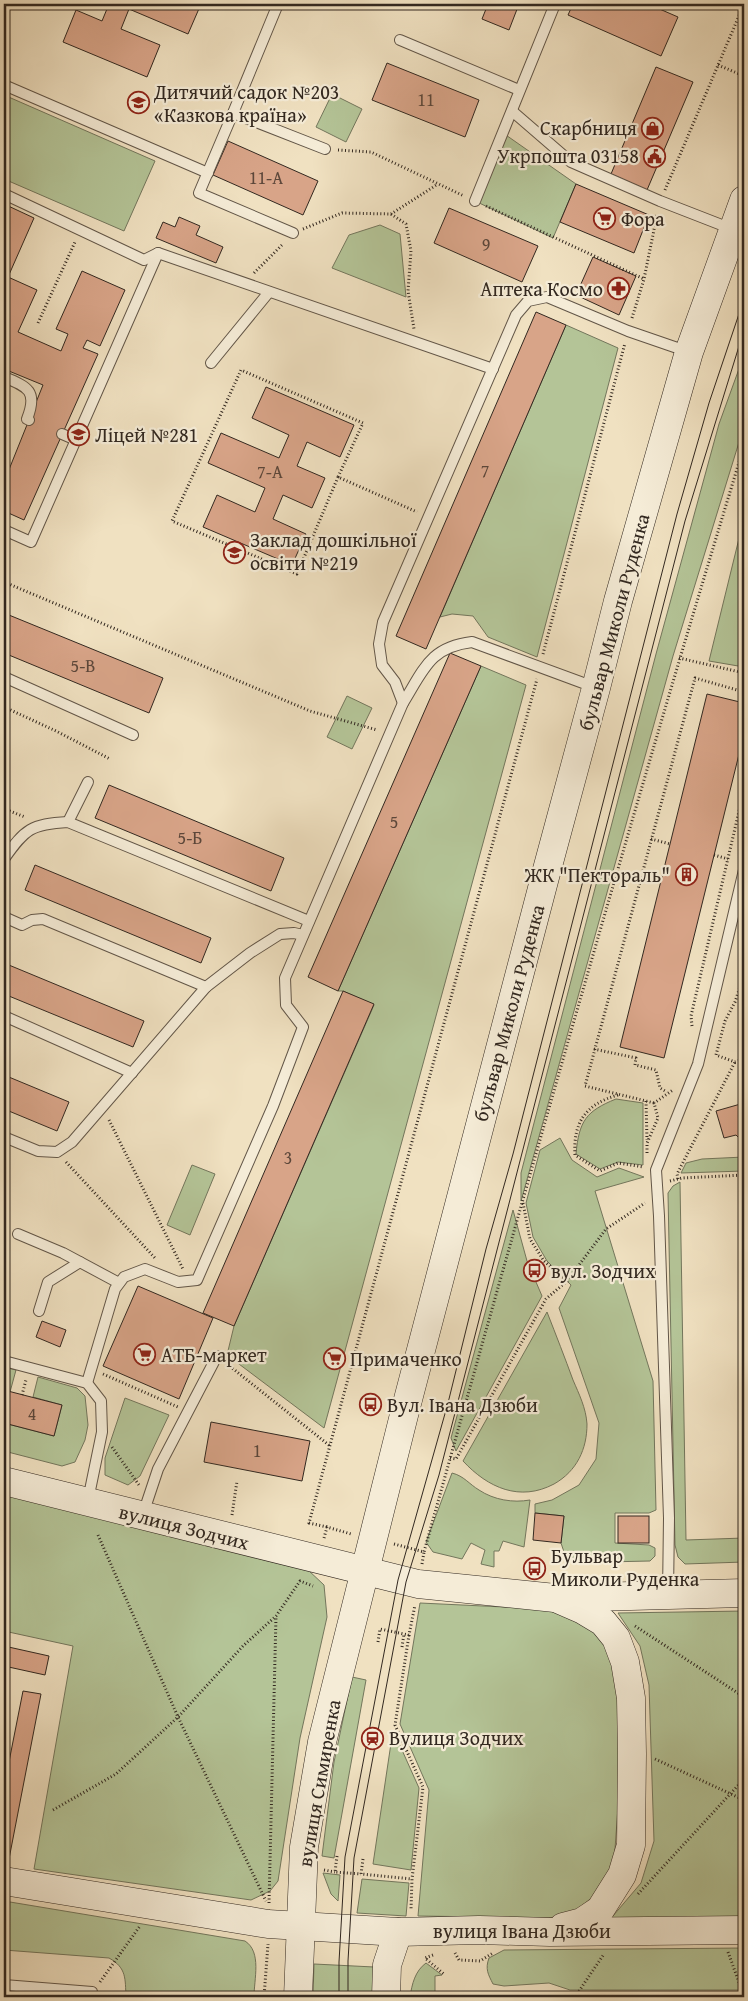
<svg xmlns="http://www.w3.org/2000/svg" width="748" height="2001" font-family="'Gentium Book Plus',serif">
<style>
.green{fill:#b4c497;stroke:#73765c}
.building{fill:#d8a488;stroke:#322820}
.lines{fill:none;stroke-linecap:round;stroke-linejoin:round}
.lane-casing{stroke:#625648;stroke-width:12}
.secondary-casing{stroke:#322820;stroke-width:29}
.path{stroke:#322820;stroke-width:3;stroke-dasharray:1 2.5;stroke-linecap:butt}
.lane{stroke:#f5ecd7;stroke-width:10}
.secondary{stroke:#f5ecd7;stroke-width:28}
.tram{stroke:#322820;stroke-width:1}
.labels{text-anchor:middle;stroke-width:4.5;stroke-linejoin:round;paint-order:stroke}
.number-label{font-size:18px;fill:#5c473a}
.poi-label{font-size:20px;fill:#322820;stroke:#f5ecd7;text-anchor:start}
.street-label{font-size:20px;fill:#322820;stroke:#f5ecd7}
</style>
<rect width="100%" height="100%" fill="#f0e1c1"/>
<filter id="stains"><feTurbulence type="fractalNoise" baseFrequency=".004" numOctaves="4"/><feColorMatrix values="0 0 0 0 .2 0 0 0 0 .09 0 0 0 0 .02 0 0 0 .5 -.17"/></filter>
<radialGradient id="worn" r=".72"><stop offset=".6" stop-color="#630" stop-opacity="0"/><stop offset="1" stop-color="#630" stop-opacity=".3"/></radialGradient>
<!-- green -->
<g class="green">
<polygon points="332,94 362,109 346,142 316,127"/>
<polygon points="4,95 155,161 124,231 4,179"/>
<polygon points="503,133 576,184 553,238 475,201"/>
<polygon points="380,225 400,234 406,297 332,268 349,235"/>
<polygon points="566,325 618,348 537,657 488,637 473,616 452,614 440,617"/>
<polygon points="744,355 744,426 673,656 521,1201 521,1173 656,654 719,424"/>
<polygon points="744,518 744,642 742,659 744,660 744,667 709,661"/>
<polygon points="481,666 526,685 324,1428 227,1355 234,1326 374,1005 343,991 338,991"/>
<polygon points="347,696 372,708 352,749 327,737"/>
<path d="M616 1099 643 1103V1165L618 1162 600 1169 576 1154C579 1121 586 1111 616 1099Z"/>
<polygon points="560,1138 572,1160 597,1177 619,1168 644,1177 595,1191 653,1381 656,1510 649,1513 615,1513 615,1543 649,1545 655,1548 655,1556 650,1561 605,1562 586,1558 566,1558 561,1543 564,1516 535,1513 535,1504 552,1500 579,1485 596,1459 599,1423 559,1308 571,1285 547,1261 533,1237 526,1203 540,1150"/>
<polygon points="744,1157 744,1171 681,1173 686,1163 702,1159"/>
<polygon points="192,1165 215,1174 190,1235 167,1225"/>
<polygon points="680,1182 686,1540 744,1538 744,1562 685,1564 678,1557 675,1545 668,1193 673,1186"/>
<polygon points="513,1210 527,1261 542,1296 456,1451 451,1438"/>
<path d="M547 1312C556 1335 565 1358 573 1380 579 1394 586 1408 587 1424 587 1449 577 1471 554 1484 520 1502 488 1488 463 1461Z"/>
<polygon points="4,1367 16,1370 10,1392 4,1390"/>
<polygon points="38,1377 77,1388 85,1396 88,1425 85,1440 75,1462 62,1466 4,1451 4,1423 54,1436 62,1405 33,1397"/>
<polygon points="125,1398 169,1415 140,1476 128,1485 105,1475 105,1458"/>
<path d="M452 1473C464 1476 469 1484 479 1490 494 1500 513 1503 530 1500L524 1547 503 1541 499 1551H494V1567L481 1564 485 1550 471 1543 462 1559 433 1552 426 1542Z"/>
<polygon points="4,1493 307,1569 324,1585 327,1617 300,1738 278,1881 270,1891 251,1900 34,1869 73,1646 4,1631"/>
<polygon points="420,1603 546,1609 581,1616 607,1639 619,1678 620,1779 614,1863 598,1893 576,1910 553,1918 418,1916 429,1790 400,1724"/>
<polygon points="744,1611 744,1919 607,1923 641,1883 654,1841 649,1685 640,1646 618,1613"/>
<polygon points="352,1677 366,1680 334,1858 322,1856 334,1762"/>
<polygon points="393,1730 419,1788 411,1870 373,1864"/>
<polygon points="323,1873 340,1875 338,1901 331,1894"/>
<polygon points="362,1879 409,1883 406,1916 357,1913"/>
<path d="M4 1901 245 1941C262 1952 254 1979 254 1997H126C125 1979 127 1968 109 1958L4 1950Z"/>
<path d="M744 1948V1990H570L549 1983 504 1986 493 1984C488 1974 485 1969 489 1958L504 1950Z"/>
<path d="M426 1963 442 1975 435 1976V1997H410C412 1984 415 1971 426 1963Z"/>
<polygon points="314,1964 374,1967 374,1997 313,1997"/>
</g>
<!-- building -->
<g class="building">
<polygon points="109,4 201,4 188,34 129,9 121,29 160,45 147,77 63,42 76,10 102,21"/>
<polygon points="488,4 519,4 509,30 482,19"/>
<polygon points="573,4 648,4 678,17 661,56 568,15"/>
<polygon points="387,63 479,100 465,137 372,100"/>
<polygon points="656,67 693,82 647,190 611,174"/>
<polygon points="228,141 318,181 303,215 213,175"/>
<polygon points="576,184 649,215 634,253 560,222"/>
<polygon points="4,204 34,218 8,277 37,290 18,332 61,351 68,334 56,329 82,271 125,290 100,346 87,340 83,348 98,354 24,520 4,511 4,477 6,477 43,385 4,369"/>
<polygon points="449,208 538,246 522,282 434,243"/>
<polygon points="179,217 200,226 196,235 223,247 216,263 156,238 163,222 175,227"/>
<polygon points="593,257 636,276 619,315 576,295"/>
<polygon points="536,312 566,325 426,649 396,636"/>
<polygon points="266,387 354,425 340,457 307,442 297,466 325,478 312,508 283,495 273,519 306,534 292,565 203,527 217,495 255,512 265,488 208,463 221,433 279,458 289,435 252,418"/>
<polygon points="4,613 163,678 149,713 4,653"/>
<polygon points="450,653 481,666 338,991 308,977"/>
<polygon points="707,694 744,703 744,734 664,1058 620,1047"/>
<polygon points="109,785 284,858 271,891 95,818"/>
<polygon points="35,865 211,938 201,963 25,890"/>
<polygon points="4,963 144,1021 133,1047 4,994"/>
<polygon points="343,991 374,1004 234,1326 203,1313"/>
<polygon points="4,1075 69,1102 57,1131 4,1109"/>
<polygon points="744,1103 744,1143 736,1135 724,1138 716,1111"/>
<polygon points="138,1286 213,1318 179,1399 103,1366"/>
<polygon points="42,1321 66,1330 60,1347 36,1337"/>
<polygon points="4,1390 62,1405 54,1436 4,1423"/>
<polygon points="211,1422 310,1441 302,1481 204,1462"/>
<polygon points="535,1513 564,1516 561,1543 533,1540"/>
<rect x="618" y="1516" width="31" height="27"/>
<polygon points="4,1646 49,1656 45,1675 4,1666"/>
<polygon points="23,1691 41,1694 9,1859 4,1858 4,1787"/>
</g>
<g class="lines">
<defs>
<g id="lane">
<polyline points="278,4 233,113 325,149"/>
<polyline points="400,40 519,90"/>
<polyline points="4,85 208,173"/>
<polyline points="512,111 571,162 660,201 732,229"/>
<polyline points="233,113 199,193 293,233"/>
<polyline points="4,194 144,260 158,253 493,369"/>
<polyline points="475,201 555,4"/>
<polyline points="211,363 269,292"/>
<path d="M4 377C28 387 38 391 27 419L29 420"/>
<polyline points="62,434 76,440"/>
<polyline points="4,530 31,542 158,253"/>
<polyline points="4,677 133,735"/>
<polyline points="403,703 395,682 382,665 379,644 383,622 516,315 528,301 547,297 628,331 689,352"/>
<polyline points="68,822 88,782"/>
<path d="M4 859C25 829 31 824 68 822L309 921"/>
<polyline points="4,917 22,925 32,920 43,919 206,987"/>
<polyline points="4,1016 132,1073"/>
<polyline points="4,1137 38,1151 57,1152 72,1142 206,987 250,953 280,934 294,933 303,935"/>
<polyline points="18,1234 63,1253 119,1283"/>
<polyline points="39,1311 48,1282 80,1262"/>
<polyline points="4,1361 87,1383 101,1401 102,1432 88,1500"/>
<path d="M87 1383 115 1289 124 1277 145 1269 178 1282 197 1280 273 1106 303 1027 286 1005 285 978 403 703C424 669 430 647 472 642L594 687"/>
<polyline points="143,1514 158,1469 217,1356"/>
<polyline points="668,1595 669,1518 659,1216 656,1170 698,1064 744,870"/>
<polyline points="4,1985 92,1992 93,1997"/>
</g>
<g id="secondary">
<polyline points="4,1481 418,1584 555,1598 744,1593"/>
<polyline points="560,1600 583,1610 603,1622 616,1638 625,1662 631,1698 632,1754 631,1845 622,1875 600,1910 582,1922 563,1927"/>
<polyline points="4,1881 268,1924 398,1932 479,1930 550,1932 744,1930"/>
<polyline points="298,1997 304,1847 322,1742 405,1411 545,877 596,688 618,601 689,352 744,200"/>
<polyline points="386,1997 387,1965 398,1932"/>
</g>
</defs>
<!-- lane casing -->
<use href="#lane" class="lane-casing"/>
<!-- secondary casing -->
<use href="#secondary" class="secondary-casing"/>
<!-- path -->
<g class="path">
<polyline points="718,65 744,76"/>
<polyline points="338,150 371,152 464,196"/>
<polyline points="665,190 744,4"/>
<polyline points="486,206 644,279"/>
<polyline points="391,214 406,224 411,251 408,291 414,329"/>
<polyline points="303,229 342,213 391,214 438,184"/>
<polyline points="254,273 283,244"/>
<polyline points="632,318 644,279 657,215"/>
<polyline points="38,323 75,242"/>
<polyline points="338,477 297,574 172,521 241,370 363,423 338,477 417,512"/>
<polyline points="4,582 310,711 377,730"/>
<polyline points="543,654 625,343"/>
<polyline points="679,658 744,673"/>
<polyline points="4,707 56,731 110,759"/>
<polyline points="4,807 7,810 25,817"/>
<polyline points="651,839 670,844"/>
<polyline points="714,855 728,859"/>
<polyline points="744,975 735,1002 725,1021 716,1055 735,1062 744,1059"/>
<polyline points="692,1026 691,1016 744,790"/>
<polyline points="594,1049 636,1058 635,1065 656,1070 660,1088 667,1092"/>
<path d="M618 1095C586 1104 573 1122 575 1155L600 1171 618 1163 644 1167"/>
<polyline points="646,1101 647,1140"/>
<polyline points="654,1103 585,1086 695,678 744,692"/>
<polyline points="109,1120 183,1269"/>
<polyline points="647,1153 647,1143 658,1118 654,1103 673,1090"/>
<polyline points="66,1162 155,1258"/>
<polyline points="678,1179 677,1174 735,1062"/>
<polyline points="670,1181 682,1178 744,1175"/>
<polyline points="523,1203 530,1239 544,1261 567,1281"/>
<polyline points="227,1364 330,1446"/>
<polyline points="103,1374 178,1407"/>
<polyline points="22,1395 26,1380"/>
<polyline points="112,1447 139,1485"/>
<polyline points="450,1458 456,1459 546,1299 567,1281 606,1229 645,1203"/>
<polyline points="232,1515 237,1481"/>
<polyline points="327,1527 309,1523 537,679"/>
<polyline points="98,1535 178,1717 266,1901"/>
<polyline points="324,1538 327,1527 351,1534"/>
<path d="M394 1544 424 1552C527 1182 632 813 744 446"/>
<polyline points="422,1564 424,1552"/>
<polyline points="635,1626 744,1697"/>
<polyline points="409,1635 395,1725 423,1787 412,1879 411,1909"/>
<polyline points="378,1642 380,1629 404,1634"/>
<polyline points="402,1647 404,1634 409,1635 415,1605"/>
<polyline points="655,1759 744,1800"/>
<polyline points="53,1810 116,1774 178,1717 243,1646 276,1616 300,1581 313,1586"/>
<polyline points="337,1856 335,1872 361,1874"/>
<polyline points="363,1859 361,1874 412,1879"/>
<polyline points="324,1870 335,1872"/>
<polyline points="638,1894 744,1779"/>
<polyline points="269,1903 276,1616"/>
<polyline points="4,1914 8,1903"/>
<polyline points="728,1952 744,1996"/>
<polyline points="455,1953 459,1960 480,1961 493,1953"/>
<polyline points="433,1955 425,1958 445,1975"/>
<polyline points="100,1982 140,1926"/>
<polyline points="264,1997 268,1944"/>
<polyline points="575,1997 604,1954"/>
</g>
<!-- lane -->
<use href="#lane" class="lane"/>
<!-- secondary -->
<use href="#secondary" class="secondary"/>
<!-- tram -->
<g class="tram">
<polyline points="339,1997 339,1962 345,1857 398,1580 448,1403 486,1249 513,1154 677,514 709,403 744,299"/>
<polyline points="348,1997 348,1961 354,1858 406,1582 439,1475 685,521 744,330"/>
</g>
</g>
<!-- icons -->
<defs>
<symbol id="school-ring" viewBox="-11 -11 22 22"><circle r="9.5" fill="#f5ecd7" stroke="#8f2418" stroke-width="1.5"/><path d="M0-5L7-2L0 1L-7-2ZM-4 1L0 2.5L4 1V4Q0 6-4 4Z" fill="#8f2418"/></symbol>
<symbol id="shop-ring" viewBox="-11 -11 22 22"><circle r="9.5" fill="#f5ecd7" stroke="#8f2418" stroke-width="1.5"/><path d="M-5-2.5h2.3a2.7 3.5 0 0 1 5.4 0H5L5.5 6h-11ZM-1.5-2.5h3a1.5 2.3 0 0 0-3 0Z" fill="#8f2418"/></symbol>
<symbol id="civic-ring" viewBox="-11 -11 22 22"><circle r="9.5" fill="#f5ecd7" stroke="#8f2418" stroke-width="1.5"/><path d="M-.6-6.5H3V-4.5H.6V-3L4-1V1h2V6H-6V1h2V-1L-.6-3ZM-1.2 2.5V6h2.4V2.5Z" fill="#8f2418"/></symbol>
<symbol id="supermarket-ring" viewBox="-11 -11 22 22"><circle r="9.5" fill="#f5ecd7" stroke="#8f2418" stroke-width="1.5"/><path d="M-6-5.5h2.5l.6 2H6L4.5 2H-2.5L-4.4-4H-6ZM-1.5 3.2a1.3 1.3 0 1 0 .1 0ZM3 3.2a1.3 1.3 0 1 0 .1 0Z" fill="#8f2418"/></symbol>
<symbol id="pharmacy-ring" viewBox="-11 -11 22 22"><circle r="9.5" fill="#f5ecd7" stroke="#8f2418" stroke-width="1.5"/><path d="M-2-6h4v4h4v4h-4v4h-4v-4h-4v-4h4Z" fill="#8f2418"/></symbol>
<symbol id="building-ring" viewBox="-11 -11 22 22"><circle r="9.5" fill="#f5ecd7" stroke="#8f2418" stroke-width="1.5"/><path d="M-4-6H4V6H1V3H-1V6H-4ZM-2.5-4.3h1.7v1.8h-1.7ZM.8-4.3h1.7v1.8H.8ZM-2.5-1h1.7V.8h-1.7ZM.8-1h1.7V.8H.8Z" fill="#8f2418"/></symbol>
<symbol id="bus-ring" viewBox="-11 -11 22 22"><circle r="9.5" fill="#f5ecd7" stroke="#8f2418" stroke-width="1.5"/><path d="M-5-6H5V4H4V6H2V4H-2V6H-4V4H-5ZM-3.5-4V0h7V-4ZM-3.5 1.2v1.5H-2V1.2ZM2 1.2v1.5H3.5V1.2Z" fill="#8f2418"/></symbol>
<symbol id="station-ring" viewBox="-11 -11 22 22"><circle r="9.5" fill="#f5ecd7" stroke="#8f2418" stroke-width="1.5"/><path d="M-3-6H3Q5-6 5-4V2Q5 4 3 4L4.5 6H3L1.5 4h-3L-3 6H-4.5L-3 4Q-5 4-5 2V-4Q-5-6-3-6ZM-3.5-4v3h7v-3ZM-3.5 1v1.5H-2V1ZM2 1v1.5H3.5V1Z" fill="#8f2418"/></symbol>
</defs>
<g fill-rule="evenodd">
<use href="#school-ring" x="126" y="90" width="25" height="25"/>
<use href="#shop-ring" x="640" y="116" width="25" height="25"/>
<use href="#civic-ring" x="642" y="144" width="25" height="25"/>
<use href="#supermarket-ring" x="592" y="206" width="25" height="25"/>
<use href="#pharmacy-ring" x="606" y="276" width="25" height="25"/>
<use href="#school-ring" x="66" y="422" width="25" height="25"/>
<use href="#school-ring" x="222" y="540" width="25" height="25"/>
<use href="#building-ring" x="674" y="862" width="25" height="25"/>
<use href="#bus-ring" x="522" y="1258" width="25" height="25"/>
<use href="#supermarket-ring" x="132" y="1342" width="25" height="25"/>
<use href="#supermarket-ring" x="322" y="1346" width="25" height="25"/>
<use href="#bus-ring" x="358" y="1392" width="25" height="25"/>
<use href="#bus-ring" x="522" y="1556" width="25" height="25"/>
<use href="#station-ring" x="360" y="1726" width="25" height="25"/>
</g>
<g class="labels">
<!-- number labels -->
<g class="number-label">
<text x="426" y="106">11</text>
<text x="266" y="184">11-А</text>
<text x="486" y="251">9</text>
<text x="485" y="477">7</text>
<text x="270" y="478">7-А</text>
<text x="83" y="672">5-В</text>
<text x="394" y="828">5</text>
<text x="190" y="844">5-Б</text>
<text x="288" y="1164">3</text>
<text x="32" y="1420">4</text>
<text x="257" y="1457">1</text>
</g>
<!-- poi labels -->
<g class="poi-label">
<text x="154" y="99">Дитячий садок №203<tspan x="154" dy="23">«Казкова країна»</tspan></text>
<text x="637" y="135" text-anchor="end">Скарбниця</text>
<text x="639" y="163" text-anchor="end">Укрпошта 03158</text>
<text x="621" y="226">Фора</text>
<text x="603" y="296" text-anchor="end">Аптека Космо</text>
<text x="95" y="442">Ліцей №281</text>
<text x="250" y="547">Заклад дошкільної<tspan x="250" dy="23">освіти №219</tspan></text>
<text x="670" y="882" text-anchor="end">ЖК "Пектораль"</text>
<text x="551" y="1278">вул. Зодчих</text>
<text x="161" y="1362">АТБ-маркет</text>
<text x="350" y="1366">Примаченко</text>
<text x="387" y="1412">Вул. Івана Дзюби</text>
<text x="551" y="1563">Бульвар<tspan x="551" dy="23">Миколи Руденка</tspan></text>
<text x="389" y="1745">Вулиця Зодчих</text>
</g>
<!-- street labels -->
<g class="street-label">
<text transform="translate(614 622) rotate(-75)" y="7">бульвар Миколи Руденка</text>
<text transform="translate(509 1013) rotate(-75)" y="7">бульвар Миколи Руденка</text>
<text transform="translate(184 1527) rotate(14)" y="7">вулиця Зодчих</text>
<text transform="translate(319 1783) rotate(-80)" y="7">вулиця Симиренка</text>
<text x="522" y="1938">вулиця Івана Дзюби</text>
</g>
</g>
<!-- margin -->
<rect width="748" height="2001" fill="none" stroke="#f0e1c1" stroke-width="20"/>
<rect x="5" y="5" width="738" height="1991" fill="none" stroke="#322820" stroke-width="2.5"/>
<rect x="10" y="10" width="728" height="1981" fill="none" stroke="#322820"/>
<rect width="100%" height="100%" filter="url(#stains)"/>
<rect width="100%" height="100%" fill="url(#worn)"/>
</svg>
